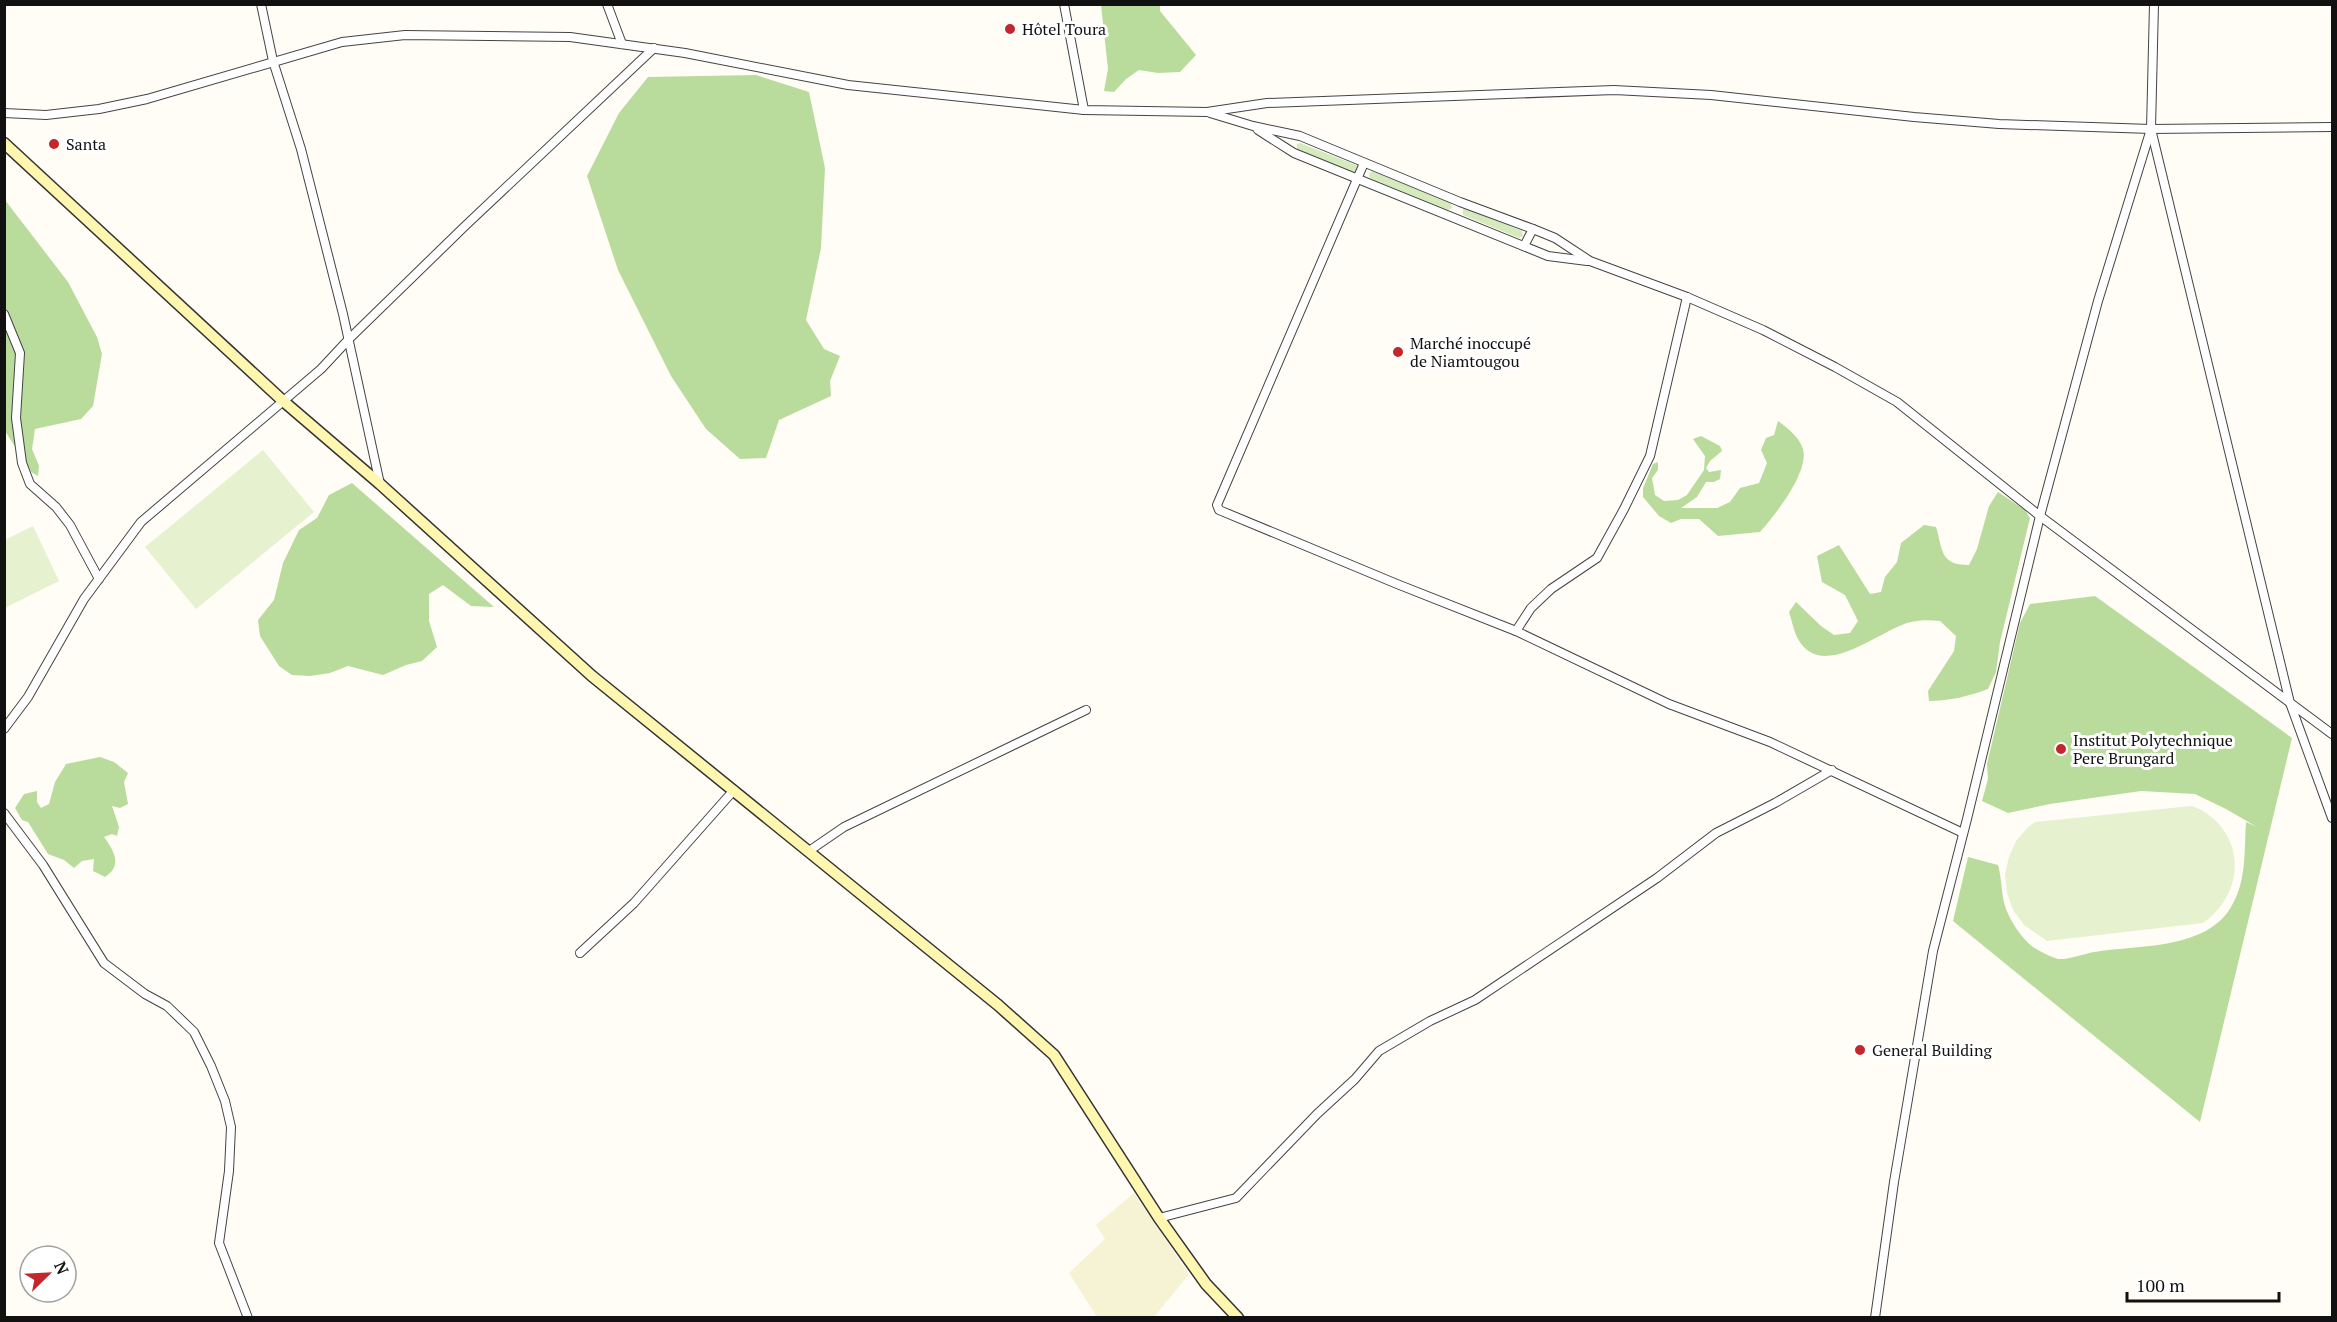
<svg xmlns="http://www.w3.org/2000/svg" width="2337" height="1322" font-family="'PT Serif',serif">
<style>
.farmland{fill:#f6f3d4}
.green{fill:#d5ebbd}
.forest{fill:#b9dc9c}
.pitch{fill:#e6f2cf}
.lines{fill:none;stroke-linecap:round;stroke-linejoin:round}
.minor-casing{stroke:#444;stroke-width:10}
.secondary-casing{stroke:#333;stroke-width:13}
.minor{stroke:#fff;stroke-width:8}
.secondary{stroke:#fff6b0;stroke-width:10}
.poi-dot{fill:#c4262e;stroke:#fff;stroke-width:2}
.labels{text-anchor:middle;stroke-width:6;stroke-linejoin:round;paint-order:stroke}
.poi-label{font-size:16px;fill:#111;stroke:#fff;text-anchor:start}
</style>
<rect width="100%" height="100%" fill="#fffdf5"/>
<!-- farmland -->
<polygon class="farmland" points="1134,1193 1189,1274 1154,1317 1097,1317 1069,1273 1105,1239 1096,1225"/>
<!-- green -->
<g class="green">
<polygon points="1300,143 1356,165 1358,169 1356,172 1353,173 1297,149 1297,144"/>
<polygon points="1372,171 1450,202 1452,208 1448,210 1370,178 1369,174"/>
<polygon points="1466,208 1522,231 1523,236 1519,238 1463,215 1463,209"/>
</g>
<!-- forest -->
<g class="forest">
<polygon points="1101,5 1160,5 1160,11 1196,55 1180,72 1158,73 1139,70 1126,79 1114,92 1104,91 1108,69"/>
<polygon points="756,75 809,92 825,168 821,248 806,320 824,349 840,356 830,381 831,396 779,420 766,458 740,459 706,429 671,376 618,270 587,176 619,113 648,77"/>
<polygon points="5,200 68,282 97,337 102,354 93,406 81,419 35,429 32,449 39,466 38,476 31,472 5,431 6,250"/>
<path d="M1778 421C1788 428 1799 437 1803 449 1809 473 1775 515 1760 532L1718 536 1699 519H1681L1671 523 1659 516 1643 497V488L1653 464 1658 462V470L1652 478 1655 495 1664 501 1678 500 1687 495 1704 470 1705 456 1693 439 1701 436 1720 446 1722 451 1710 461 1706 468 1709 472 1721 470 1720 479 1714 482H1706L1697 497 1681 508H1717L1730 502 1740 488 1759 483 1767 463 1761 450 1766 438 1774 435Z"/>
<polygon points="352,483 494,607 471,606 443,585 429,594 429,621 437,647 422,661 406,665 383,675 348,666 330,673 310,676 292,675 279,666 260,636 258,620 274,600 283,563 299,530 317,518 329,495"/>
<path d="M1998 492 2025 510 2030 518 2000 642 1996 672 1988 689C1970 696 1949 701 1929 701L1928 691 1954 651 1956 636 1940 621C1930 620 1920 620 1911 622 1882 628 1822 683 1798 639 1794 632 1792 621 1789 612L1796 602 1821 626 1834 635 1850 633 1858 621 1845 595 1822 582 1817 556 1839 545 1870 594 1881 592 1885 577 1897 562 1901 543 1924 525 1936 527C1943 549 1939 565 1969 565L1977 549 1989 506Z"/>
<path d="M2095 596 2292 738 2200 1122 1953 921 1968 857 1998 865C2002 879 2001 893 2005 906 2009 919 2022 939 2033 947 2039 951 2051 957 2058 959 2068 960 2083 954 2094 952 2137 945 2206 950 2231 907 2247 881 2244 851 2246 822L2257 827 2226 809 2195 794 2141 791 2050 804 2008 813 1982 801 1988 779 1987 764 2020 623 2030 604Z"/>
<path d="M100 757 114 762 128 773 124 782 128 804 120 808 112 806 119 827 117 836 112 834 104 837C114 851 123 865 105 877L93 871 94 859 82 861 74 868 64 860 48 854 28 822 22 820 15 808 24 794 37 791V802L41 808 49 804 55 782 66 764Z"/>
</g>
<!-- pitch -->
<g class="pitch">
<polygon points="263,450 314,512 196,609 145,547"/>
<polygon points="33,526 59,581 5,608 5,540"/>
<path d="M2191 806C2202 809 2210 815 2218 823 2247 855 2236 900 2203 923L2047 941 2024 925 2013 910 2007 893 2005 874 2009 857 2016 841 2028 827 2035 822Z"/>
</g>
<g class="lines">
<defs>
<g id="minor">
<polyline points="261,4 273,61 301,149 343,314 380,484"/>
<polyline points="607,4 622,44"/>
<polyline points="1064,4 1084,110"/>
<polyline points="2154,4 2151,129 2290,703 2332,818"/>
<polyline points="4,113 46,115 99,109 147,99 342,42 405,35 570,37 685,53 848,85 1084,110 1207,112 1267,103 1614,90 1711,95 1914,117 1999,124 2151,129 2332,127"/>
<polyline points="1210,113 1253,126 1300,136 1460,202 1533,229 1555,238 1590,261 1687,297 1763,330 1835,367 1897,402 2040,516 2332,734"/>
<polyline points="1258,130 1294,153 1548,256 1587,261"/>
<polyline points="1364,163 1217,505 1219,510 1397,584 1516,631 1669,704 1770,742 1963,833"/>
<polyline points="1524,246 1533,229"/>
<polyline points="4,314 20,353 16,418 22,463 30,484 56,507 70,525 99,579"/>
<polyline points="1516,631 1531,608 1551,589 1597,558 1624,509 1650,456 1687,297"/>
<polyline points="4,729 28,697 84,599 141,522 321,369 349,339 465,226 654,48"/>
<polyline points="4,813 43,865 104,963 145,994 167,1006 194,1032 211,1066 225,1101 231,1127 229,1171 219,1243 248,1318"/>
<polyline points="809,851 844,827 1086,710"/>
<polyline points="580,953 634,903 734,790"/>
<polyline points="1159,1218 1236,1198 1317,1114 1355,1079 1379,1051 1430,1021 1475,1000 1657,878 1716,833 1775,803 1832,770"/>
<polyline points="1875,1318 1894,1182 1933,951 1967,819 2040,516 2098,301 2151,129"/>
</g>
<polyline id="secondary" points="4,143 282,400 380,484 592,676 998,1005 1054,1055 1159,1218 1206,1284 1238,1318"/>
</defs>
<!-- minor casing -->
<use href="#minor" class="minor-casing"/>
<!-- secondary casing -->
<use href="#secondary" class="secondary-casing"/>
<!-- minor -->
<use href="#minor" class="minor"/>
<!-- secondary -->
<use href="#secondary" class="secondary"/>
</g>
<!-- markers -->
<g class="poi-dot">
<circle cx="1010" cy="29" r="6"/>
<circle cx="54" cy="144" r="6"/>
<circle cx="1398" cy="352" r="6"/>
<circle cx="2061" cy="749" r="6"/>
<circle cx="1860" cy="1050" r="6"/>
</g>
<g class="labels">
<!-- poi labels -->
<g class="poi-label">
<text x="1022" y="35">Hôtel Toura</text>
<text x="66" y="150">Santa</text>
<text x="1410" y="349">Marché inoccupé<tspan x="1410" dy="18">de Niamtougou</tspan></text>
<text x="2073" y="746">Institut Polytechnique<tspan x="2073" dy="18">Pere Brungard</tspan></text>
<text x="1872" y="1056">General Building</text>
</g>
</g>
<!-- border -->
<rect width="2337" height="1322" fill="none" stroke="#111111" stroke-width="12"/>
<!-- north arrow -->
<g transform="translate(48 1274) rotate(66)"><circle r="28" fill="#ffffff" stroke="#a0a0a0" stroke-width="1.5"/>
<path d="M0-4.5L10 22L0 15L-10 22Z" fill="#c4262e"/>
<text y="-9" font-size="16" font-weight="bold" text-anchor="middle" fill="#111111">N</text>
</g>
<!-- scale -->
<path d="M2127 1292v9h152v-9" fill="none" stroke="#111111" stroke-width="3"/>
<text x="2136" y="1292" font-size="18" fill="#111111" stroke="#ffffff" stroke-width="4.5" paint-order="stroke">100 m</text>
</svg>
